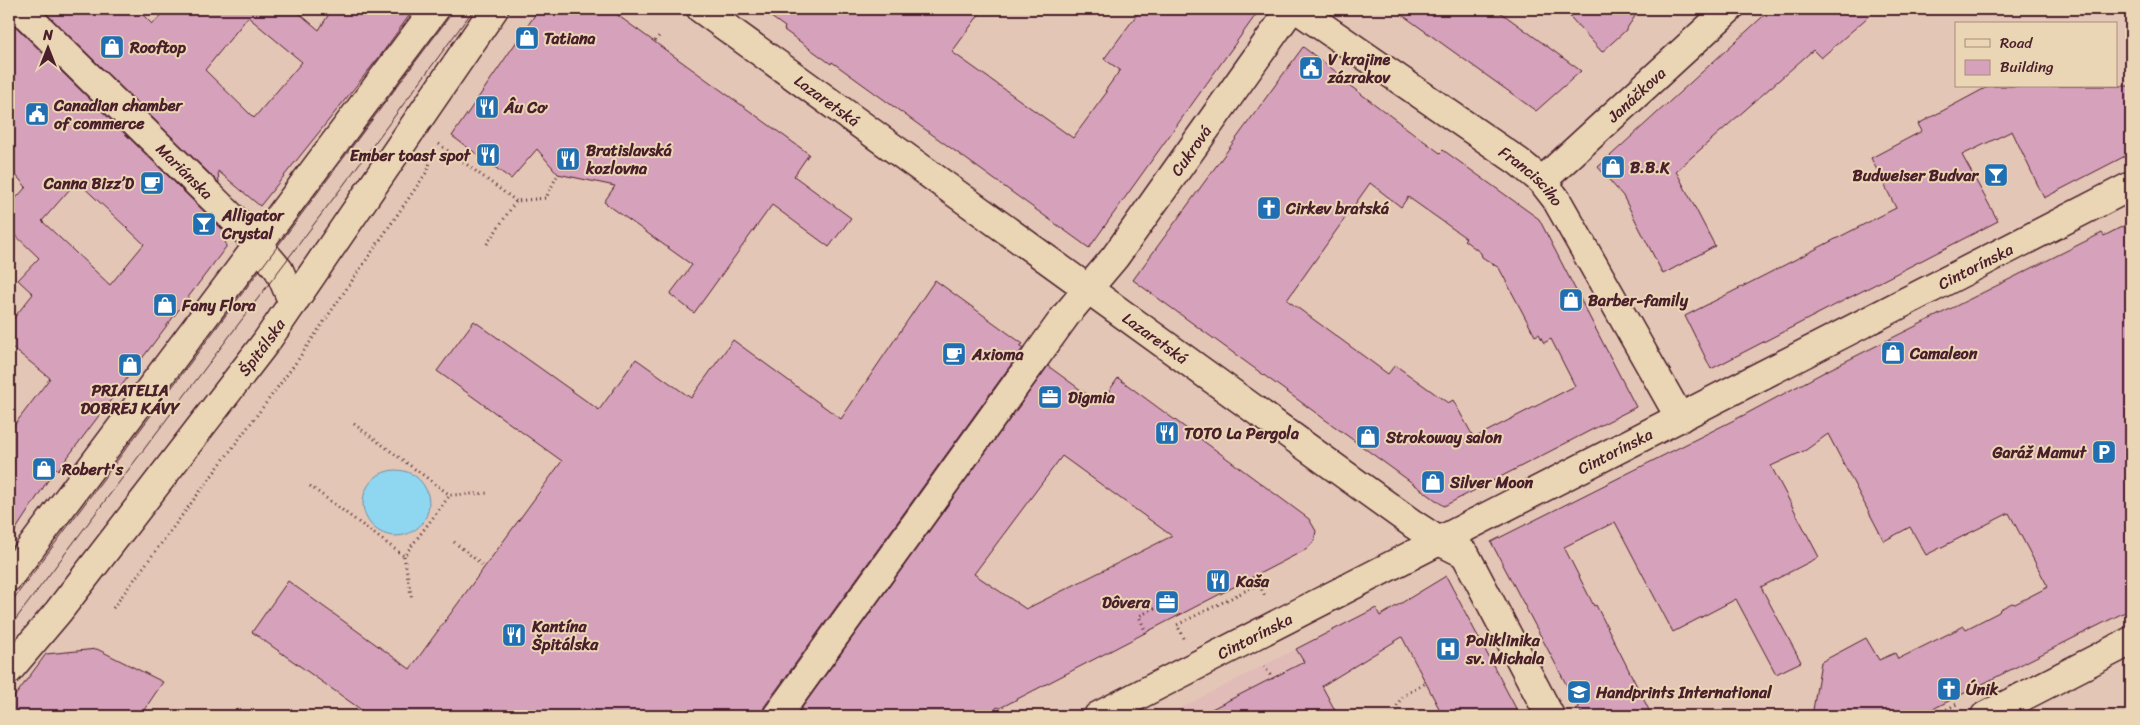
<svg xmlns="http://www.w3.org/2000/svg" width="2140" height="725" font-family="Sriracha,sans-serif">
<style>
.built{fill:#e0bbb8}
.water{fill:#8fd6f1;stroke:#738da2}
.building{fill:#d6a2bb;stroke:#4a1f2b;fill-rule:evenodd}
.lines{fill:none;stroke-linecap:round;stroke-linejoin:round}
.street-casing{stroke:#4a1f2b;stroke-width:31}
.path{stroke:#4a1f2b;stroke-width:3;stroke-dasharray:1 4;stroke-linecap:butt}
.street{stroke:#ead5b4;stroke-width:28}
.tram{stroke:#4a1f2b;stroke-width:1}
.labels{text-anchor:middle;stroke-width:4;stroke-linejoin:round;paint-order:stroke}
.poi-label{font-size:16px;font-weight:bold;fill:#4a1f2b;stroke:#ead5b4;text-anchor:start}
.street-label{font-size:16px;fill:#4a1f2b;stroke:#ead5b4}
</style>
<rect width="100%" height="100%" fill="#e4c6b6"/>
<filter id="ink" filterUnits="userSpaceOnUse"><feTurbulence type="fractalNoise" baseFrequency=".02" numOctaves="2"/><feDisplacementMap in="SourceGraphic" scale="10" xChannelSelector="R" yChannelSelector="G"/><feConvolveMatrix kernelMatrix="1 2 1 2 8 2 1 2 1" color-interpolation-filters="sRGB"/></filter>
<g filter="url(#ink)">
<!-- built -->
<polygon class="built" points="1296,649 1319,687 1322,686 1338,716 1165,716"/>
<!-- water -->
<circle class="water" cx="396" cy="503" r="33"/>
<!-- building -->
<g class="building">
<path d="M42 9H137L152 24 168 9H294L319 30 332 9H414L380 56 260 206 218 171 219 183ZM248 17 302 62 254 118 205 70Z"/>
<polygon points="539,9 609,9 809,154 794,176 851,218 829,247 772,205 694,313 670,294 692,265 604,202 615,186 558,174 537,149 511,179 452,136"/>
<polygon points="760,9 983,9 952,52 1073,138 1107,92 1105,91 1120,70 1104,59 1141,9 1260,9 1089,248 832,62 831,64 784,30 785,27"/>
<polygon points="1394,9 1496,9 1581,71 1536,111"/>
<polygon points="1563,9 1640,9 1625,31 1602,52"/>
<polygon points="1771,9 1877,9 1821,58 1813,50 1676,171 1715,246 1663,274 1623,196 1598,167"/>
<path d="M9 20 225 232 226 247 58 470 56 468 9 540V432L50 378 9 345V324L33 294 18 280 39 258 9 229V206L26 187 15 174 13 163 9 160ZM77 181 144 244 110 285 42 221Z"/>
<path d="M1303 47 1350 82 1349 85 1440 153 1443 150 1539 219 1636 407 1444 506 1133 280ZM1370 183 1401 207 1408 197 1466 238 1464 240 1481 253 1482 257 1499 268 1535 336 1539 334 1544 343 1551 339 1575 386 1474 438 1453 400 1448 403 1395 365 1388 374 1287 300Z"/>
<polygon points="1989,86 2131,86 2131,153 2044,198 2012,131 1962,155 1998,221 1711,369 1685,316 1896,208 1871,158 1922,131 1918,124"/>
<polygon points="2131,222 2131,609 1919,716 1812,716 1821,662 1866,638 1879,660 1895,653 1898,659 1964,626 1966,629 1999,612 2000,609 2012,603 2015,604 2048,587 2009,513 1926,555 1910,527 1884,541 1828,434 1806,450 1771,466 1819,557 1761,587 1801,662 1776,674 1736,599 1673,632 1615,522 1564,547 1594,606 1596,605 1652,716 1583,716 1491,542 1744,415 1828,370 2102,233 2104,236"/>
<polygon points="935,280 1023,344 1020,346 1023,348 764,707 762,716 370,716 252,632 288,581 410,669 562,461 437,371 474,321 599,410 636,359 691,398 733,340 841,419"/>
<path d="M1048 366 1100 404 1118 378 1309 519 1316 531 1314 541 1307 549 1000 708 997 707 994 711 985 716H796ZM1062 456 1172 536 1026 609 974 574Z"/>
<polygon points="1446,576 1520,716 1443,716 1402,637 1322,686 1338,716 1198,716 1304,662 1296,649 1376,608 1380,616"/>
<polygon points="97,649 163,682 140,716 9,716 9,704 46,654"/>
</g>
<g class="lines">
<defs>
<g id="street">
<path id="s1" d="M20 9 244 229 279 270 293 303"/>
<path id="s2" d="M701 9 1413 524 1439 541 1465 554 1550 716"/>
<path id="s3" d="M1297 9 1519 162 1542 181 1556 199 1680 418"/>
<path id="s4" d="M1542 181 1729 9"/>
<polyline points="9,577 435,9"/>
<path id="s5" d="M9 670 58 612 266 342 494 9"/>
<path id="s6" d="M777 716 1066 315 1115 257 1291 9"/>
<path id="s7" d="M1098 716 2131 186"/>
<polyline points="1985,716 2131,641"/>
</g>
</defs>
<!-- street casing -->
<use href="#street" class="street-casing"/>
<!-- path -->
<g class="path">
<polyline points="655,41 659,36"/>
<polyline points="439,144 516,201"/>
<polyline points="487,244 516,201 546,198 558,174"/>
<polyline points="354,424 450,495 489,493"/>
<polyline points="310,486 404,556 450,495"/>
<polyline points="454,542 485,567"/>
<polyline points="404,556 412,600"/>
<polyline points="1255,576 1265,596"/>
<polyline points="113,608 295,364 428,170 431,158"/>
<polyline points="1146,633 1139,616 1167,602"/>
<polyline points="1184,638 1177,625 1259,584"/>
<polyline points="1264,666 1273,679"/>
<path d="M1396 716C1394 697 1411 692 1426 683"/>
<polyline points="1933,716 1957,704"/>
</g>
<!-- street -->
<use href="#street" class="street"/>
<!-- tram -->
<g class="tram">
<polyline points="9,605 455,9"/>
<polyline points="9,628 342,187 474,9"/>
</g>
</g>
</g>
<!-- icons -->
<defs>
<symbol id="shop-square" viewBox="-11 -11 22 22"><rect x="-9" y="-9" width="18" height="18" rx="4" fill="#1f6fb2" stroke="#ead5b4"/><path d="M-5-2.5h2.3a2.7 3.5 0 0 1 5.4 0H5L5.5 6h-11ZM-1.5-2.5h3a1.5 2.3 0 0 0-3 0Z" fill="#fff"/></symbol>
<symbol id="civic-square" viewBox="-11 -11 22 22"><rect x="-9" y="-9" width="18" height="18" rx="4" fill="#1f6fb2" stroke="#ead5b4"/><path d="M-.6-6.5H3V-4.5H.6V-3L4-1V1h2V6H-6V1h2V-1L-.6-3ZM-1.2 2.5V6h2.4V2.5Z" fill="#fff"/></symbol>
<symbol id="restaurant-square" viewBox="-11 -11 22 22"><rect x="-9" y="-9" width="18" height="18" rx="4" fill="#1f6fb2" stroke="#ead5b4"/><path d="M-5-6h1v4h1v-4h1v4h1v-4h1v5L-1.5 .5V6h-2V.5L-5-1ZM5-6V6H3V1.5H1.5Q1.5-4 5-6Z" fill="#fff"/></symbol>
<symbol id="bar-square" viewBox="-11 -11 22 22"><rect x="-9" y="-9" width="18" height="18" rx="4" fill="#1f6fb2" stroke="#ead5b4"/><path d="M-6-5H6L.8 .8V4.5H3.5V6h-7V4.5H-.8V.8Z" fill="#fff"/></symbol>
<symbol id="cafe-square" viewBox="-11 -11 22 22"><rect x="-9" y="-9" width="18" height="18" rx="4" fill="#1f6fb2" stroke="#ead5b4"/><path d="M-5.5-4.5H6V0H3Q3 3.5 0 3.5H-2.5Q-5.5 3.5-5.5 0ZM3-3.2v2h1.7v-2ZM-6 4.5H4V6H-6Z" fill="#fff"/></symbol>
<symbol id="church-square" viewBox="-11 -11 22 22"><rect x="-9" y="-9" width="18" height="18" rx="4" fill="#1f6fb2" stroke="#ead5b4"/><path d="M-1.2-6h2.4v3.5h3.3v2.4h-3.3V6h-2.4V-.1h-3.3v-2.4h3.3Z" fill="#fff"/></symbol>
<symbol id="office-square" viewBox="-11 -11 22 22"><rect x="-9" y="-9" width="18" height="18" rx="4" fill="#1f6fb2" stroke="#ead5b4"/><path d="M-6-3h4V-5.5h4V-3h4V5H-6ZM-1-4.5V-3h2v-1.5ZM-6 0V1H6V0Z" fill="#fff"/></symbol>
<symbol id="parking-square" viewBox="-11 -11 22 22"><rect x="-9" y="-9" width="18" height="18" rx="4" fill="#1f6fb2" stroke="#ead5b4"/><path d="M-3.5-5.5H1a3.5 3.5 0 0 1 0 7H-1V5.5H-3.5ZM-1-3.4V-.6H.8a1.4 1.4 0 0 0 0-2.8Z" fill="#fff"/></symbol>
<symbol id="hospital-square" viewBox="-11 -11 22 22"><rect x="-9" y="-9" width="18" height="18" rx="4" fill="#1f6fb2" stroke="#ead5b4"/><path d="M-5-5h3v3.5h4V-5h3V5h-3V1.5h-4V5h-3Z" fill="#fff"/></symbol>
<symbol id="school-square" viewBox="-11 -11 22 22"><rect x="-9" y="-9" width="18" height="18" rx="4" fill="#1f6fb2" stroke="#ead5b4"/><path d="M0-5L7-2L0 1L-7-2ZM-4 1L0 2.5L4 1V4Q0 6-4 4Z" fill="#fff"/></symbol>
</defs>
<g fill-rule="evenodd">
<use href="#shop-square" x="513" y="24" width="28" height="28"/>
<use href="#shop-square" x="98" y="33" width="28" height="28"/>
<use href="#civic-square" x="1297" y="54" width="28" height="28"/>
<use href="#restaurant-square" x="473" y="93" width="28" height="28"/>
<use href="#civic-square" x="23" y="100" width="28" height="28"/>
<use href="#restaurant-square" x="474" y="141" width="28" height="28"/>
<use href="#restaurant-square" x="554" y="145" width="28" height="28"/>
<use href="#shop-square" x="1599" y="153" width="28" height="28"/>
<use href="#bar-square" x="1982" y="161" width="28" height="28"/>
<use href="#cafe-square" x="138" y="169" width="28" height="28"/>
<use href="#church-square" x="1255" y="194" width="28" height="28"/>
<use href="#bar-square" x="190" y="210" width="28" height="28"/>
<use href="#shop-square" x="1557" y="286" width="28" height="28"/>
<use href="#shop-square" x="151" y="291" width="28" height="28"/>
<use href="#shop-square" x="1879" y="339" width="28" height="28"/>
<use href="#cafe-square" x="940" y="340" width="28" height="28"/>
<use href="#shop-square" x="116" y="351" width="28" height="28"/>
<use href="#office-square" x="1036" y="383" width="28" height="28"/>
<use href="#restaurant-square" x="1153" y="419" width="28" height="28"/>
<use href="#shop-square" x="1354" y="423" width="28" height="28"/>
<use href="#parking-square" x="2090" y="438" width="28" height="28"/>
<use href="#shop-square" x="30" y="455" width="28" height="28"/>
<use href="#shop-square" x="1419" y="468" width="28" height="28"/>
<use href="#restaurant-square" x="1204" y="567" width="28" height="28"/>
<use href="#office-square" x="1153" y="588" width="28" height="28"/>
<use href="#restaurant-square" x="500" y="621" width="28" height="28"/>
<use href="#hospital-square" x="1434" y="635" width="28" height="28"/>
<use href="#church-square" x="1935" y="675" width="28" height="28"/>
<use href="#school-square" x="1565" y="678" width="28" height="28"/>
</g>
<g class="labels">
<!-- poi labels -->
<g class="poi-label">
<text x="544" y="44">Tatiana</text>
<text x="130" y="53">Rooftop</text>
<text x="1328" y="65">V krajine<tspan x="1328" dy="18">zázrakov</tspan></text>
<text x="54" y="111">Canadian chamber<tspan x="54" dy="18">of commerce</tspan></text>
<text x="504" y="113">Âu Cơ</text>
<text x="586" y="156">Bratislavská<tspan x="586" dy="18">kozlovna</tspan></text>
<text x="470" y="161" text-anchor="end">Ember toast spot</text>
<text x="1630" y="173">B.B.K</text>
<text x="1978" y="181" text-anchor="end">Budweiser Budvar</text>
<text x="134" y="189" text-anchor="end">Canna Bizz’D</text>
<text x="1286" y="214">Cirkev bratská</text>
<text x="222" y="221">Alligator<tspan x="222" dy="18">Crystal</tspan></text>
<text x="1588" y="306">Barber-family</text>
<text x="182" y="311">Fany Flora</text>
<text x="1910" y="359">Camaleon</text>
<text x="972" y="360">Axioma</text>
<text x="130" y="396" text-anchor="middle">PRIATELIA<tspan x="130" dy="18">DOBREJ KÁVY</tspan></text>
<text x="1068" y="403">Digmia</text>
<text x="1184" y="439">TOTO La Pergola</text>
<text x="1386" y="443">Strokoway salon</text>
<text x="2086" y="458" text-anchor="end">Garáž Mamut</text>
<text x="62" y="475">Robert's</text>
<text x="1450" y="488">Silver Moon</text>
<text x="1236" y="587">Kaša</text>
<text x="1150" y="608" text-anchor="end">Dôvera</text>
<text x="532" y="632">Kantína<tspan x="532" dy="18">Špitálska</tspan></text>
<text x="1466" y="646">Poliklinika<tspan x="1466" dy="18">sv. Michala</tspan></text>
<text x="1966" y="695">Únik</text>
<text x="1596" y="698">Handprints International</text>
</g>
<!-- street labels -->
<g class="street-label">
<text dy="6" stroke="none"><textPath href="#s4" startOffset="128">Janáčkova</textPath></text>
<text dy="6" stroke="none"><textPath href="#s2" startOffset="156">Lazaretská</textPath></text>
<text dy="6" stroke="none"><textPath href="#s6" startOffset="701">Cukrová</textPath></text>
<text dy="6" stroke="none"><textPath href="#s1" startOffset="231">Mariánska</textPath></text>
<text dy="6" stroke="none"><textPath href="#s3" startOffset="288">Francisciho</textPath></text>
<text dy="6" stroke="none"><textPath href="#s7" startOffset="986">Cintorínska</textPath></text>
<text dy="6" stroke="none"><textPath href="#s2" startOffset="561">Lazaretská</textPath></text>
<text dy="6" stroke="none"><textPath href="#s5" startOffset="410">Špitálska</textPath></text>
<text dy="6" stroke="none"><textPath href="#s7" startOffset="581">Cintorínska</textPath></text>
<text dy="6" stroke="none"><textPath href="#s7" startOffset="176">Cintorínska</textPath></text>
</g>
</g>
<!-- margin -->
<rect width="2140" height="725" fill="none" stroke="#ead5b4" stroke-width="30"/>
<rect x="15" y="15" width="2110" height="695" fill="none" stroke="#4a1f2b" stroke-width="2" filter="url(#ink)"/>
<!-- legend -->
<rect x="1955" y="22" width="162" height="65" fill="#ead5b4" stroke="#aa8c7d"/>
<rect x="1965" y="39" width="25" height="8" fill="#ead5b4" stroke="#aa8c7d"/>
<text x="2000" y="48" font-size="15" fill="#4a1f2b">Road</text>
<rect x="1965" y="60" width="25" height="15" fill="#d6a2bb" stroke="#aa8c7d"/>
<text x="2000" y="72" font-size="15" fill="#4a1f2b">Building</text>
<!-- north arrow -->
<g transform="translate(48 48)" stroke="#ead5b4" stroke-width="4" paint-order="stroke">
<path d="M0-4L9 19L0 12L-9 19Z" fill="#4a1f2b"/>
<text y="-8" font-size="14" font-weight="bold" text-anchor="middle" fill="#4a1f2b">N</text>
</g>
</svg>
